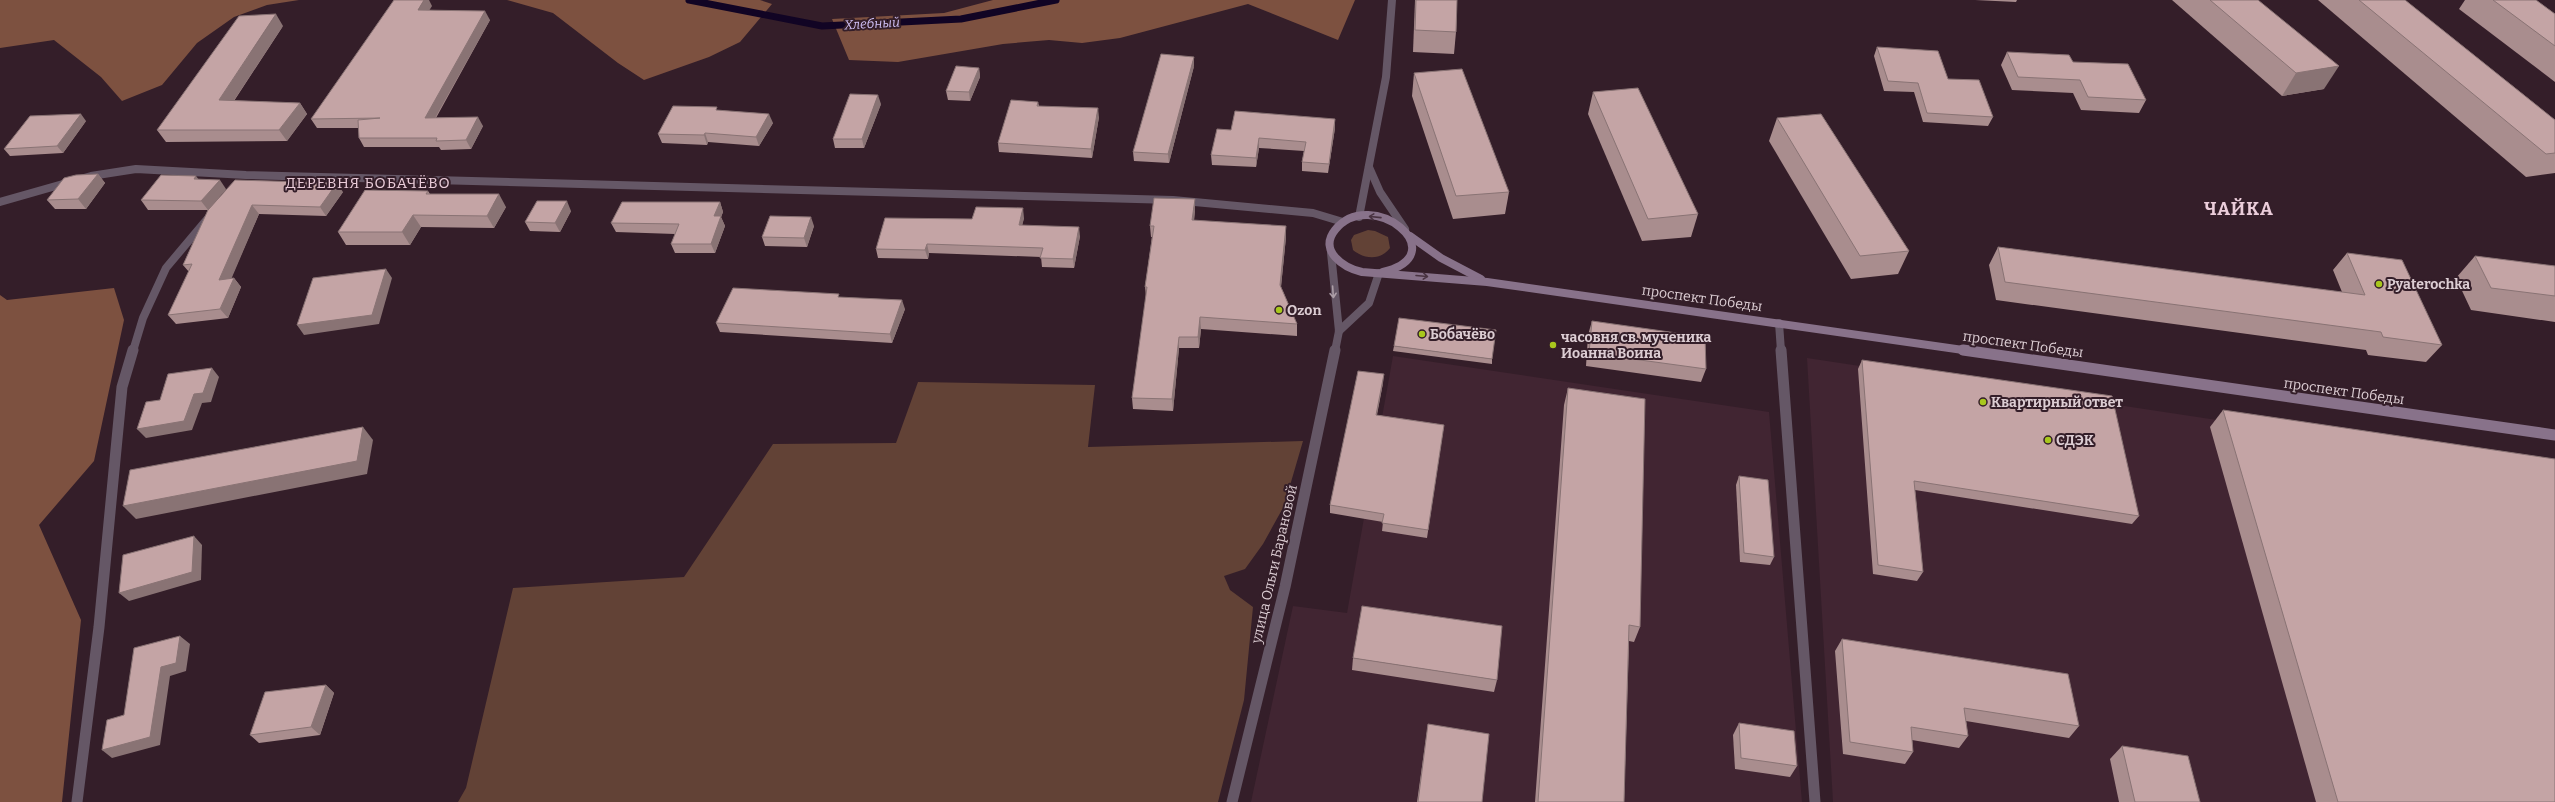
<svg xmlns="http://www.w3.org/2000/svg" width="2555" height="802" font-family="Bitter,serif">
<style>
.built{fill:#412532}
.green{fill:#624236}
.forest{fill:#7d5140}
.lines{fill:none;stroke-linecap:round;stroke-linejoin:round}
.stream{stroke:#110424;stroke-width:7}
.minor-far1{stroke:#655766;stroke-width:8}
.minor{stroke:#655766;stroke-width:11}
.tertiary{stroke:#655766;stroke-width:8}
.secondary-far1{stroke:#88728a;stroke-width:8}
.secondary{stroke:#88728a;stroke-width:11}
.wall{fill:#a98d8e}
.shaded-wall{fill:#897374}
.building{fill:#c4a4a5;stroke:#897374}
.oneway{stroke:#493341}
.oneway2{stroke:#ac9ea7}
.poi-dot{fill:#a8c71d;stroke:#341e29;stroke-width:1.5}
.labels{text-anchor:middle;stroke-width:4;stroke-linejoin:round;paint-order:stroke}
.far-water-label{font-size:13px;font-style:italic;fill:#d2c2f8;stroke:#341e29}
.poi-label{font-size:14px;font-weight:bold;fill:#dccdd3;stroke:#341e29;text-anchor:start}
.street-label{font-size:14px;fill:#dccdd3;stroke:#341e29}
.neighbourhood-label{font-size:15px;letter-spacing:1px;fill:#ebcdda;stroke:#341e29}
.district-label{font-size:18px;font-weight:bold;letter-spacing:1px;fill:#ebcdda;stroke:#341e29}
</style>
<rect width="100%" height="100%" fill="#341e29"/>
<!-- built -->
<g class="built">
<polygon points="1393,356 1769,412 1802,802 1251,802 1293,606 1347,613"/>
<polygon points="1807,358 2555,471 2555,802 1833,802"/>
</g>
<!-- green -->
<g class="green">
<path d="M1368 230 1375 231 1388 237 1390 248C1380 261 1364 259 1353 250L1351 240 1354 235Z"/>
<polygon points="918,382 1095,385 1088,447 1303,441 1284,506 1263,544 1245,569 1224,576 1230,590 1253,607 1244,700 1218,802 458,802 466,788 513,588 684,577 773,444 896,443"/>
</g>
<!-- forest -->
<g class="forest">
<polygon points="0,0 299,0 267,5 234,17 197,43 162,85 122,101 101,77 54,40 0,48"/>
<polygon points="507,0 760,0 772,4 740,42 709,57 644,80 618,63 553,13"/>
<polygon points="993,0 1355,0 1338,40 1248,4 1120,38 1082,43 1049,40 1003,44 898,62 849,60 832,19 944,13"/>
<polygon points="114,288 124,320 94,461 39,525 81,620 62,802 0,802 0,295 7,300"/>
</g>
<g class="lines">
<!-- stream -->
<polyline class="stream" points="689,0 822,26 961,19 1056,0"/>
<!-- minor-far1 -->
<g class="minor-far1">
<polyline points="0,202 91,176 136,169 246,175 1173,200 1313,213 1343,222"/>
<polyline points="1331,253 1339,331 1335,351"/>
<polyline points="1779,323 1781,351"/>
<polyline points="1339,331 1369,303 1379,273"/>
<polyline points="133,351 143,318 166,268 208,218"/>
</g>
<!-- minor -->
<g class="minor">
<polyline points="1781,350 1815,802"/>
<polyline points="77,802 99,627 122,387 133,350"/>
<polyline points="1232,802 1285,587 1335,350"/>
</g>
<!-- tertiary -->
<g class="tertiary">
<polyline points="1369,167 1380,192 1405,229"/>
<polyline points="1359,217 1386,77 1392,0"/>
</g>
<!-- secondary-far1 -->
<g class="secondary-far1">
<polyline points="1410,236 1441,258 1481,279"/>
<path d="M1383 272C1457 254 1371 185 1335 230 1318 251 1344 268 1362 272L1487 282 1970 351"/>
</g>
<!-- secondary -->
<polyline class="secondary" points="1963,350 2555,435"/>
</g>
<!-- wall -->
<g class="wall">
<polygon points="1415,0 1457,0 1456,32 1454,54 1413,52"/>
<polygon points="1975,0 2017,0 2016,2"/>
<polygon points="2172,0 2258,0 2324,89 2282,96"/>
<polygon points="2318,0 2405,0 2555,120 2555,173 2526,177"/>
<polygon points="2465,0 2536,0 2555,14 2555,82 2459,9"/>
<polygon points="432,6 429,10 490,20 436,118 483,126 471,149 441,150 439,147 364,147 359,138 359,128 317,128 311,119"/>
<polygon points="283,26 234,101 300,103 307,114 287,141 166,142 157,130"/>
<polygon points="1877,47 1948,79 1993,117 1988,126 1923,122 1914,92 1884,91 1874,56"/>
<polygon points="2007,52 2073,62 2146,100 2139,113 2081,110 2073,93 2012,90 2001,65"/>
<polygon points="1194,66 1169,163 1134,161 1133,152"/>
<polygon points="979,68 980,77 970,101 948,100 946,91"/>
<polygon points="1414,73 1509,192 1505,214 1453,219 1412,96"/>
<polygon points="1593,92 1698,214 1691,237 1642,241 1588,114"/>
<polygon points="1038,102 1039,106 1099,117 1092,158 999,152 998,143"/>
<polygon points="881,104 864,148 835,148 833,139"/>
<polygon points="718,110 773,123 759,146 708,142 707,145 662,143 658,134"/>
<polygon points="1777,118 1909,251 1898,274 1851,279 1769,141"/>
<polygon points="1335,119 1335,128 1328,173 1302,171 1302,162 1304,151 1259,148 1256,167 1212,165 1211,155 1231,130"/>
<polygon points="86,121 63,153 10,156 4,149"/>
<polygon points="98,174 105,183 86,209 55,209 47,200"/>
<polygon points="226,189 208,210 148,210 141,200"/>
<polygon points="428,191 430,194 506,207 494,228 421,227 410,245 346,245 338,232"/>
<polygon points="343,192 326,216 259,214 231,278 234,278 241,287 228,318 176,324 168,315 189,272 183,265 208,210"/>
<polygon points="720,202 723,212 721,217 725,226 715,253 675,253 671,244 675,234 616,232 611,223"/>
<polygon points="1195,210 1194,220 1286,237 1281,287 1297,324 1297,336 1201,329 1199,348 1179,348 1173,411 1133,409 1132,398 1146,296 1145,287 1152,237 1151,237 1150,226"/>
<polygon points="571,211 560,232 530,231 525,222"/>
<polygon points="1024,218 1022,225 1080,236 1074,268 1042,267 1041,257 929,253 928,259 878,258 876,249 972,219"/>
<polygon points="814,226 807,247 765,246 762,237"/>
<polygon points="1998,247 2342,292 2333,270 2347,253 2442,345 2426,362 2368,355 2366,350 1996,300 1989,265"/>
<polygon points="2475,256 2555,266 2555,322 2471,310 2456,278"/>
<polygon points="840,297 905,309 892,343 720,332 716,323"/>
<polygon points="1592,321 1706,369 1701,382 1586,366 1588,335"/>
<polygon points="1394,346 1492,359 1492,364 1393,351"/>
<polygon points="1862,360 2139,516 2132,524 1915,490 1923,572 1917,581 1873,574 1858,369"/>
<polygon points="1383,383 1377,415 1444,425 1427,538 1382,531 1383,522 1330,513 1330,505"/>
<polygon points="1568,388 1640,627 1634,642 1629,641 1624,802 1535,802 1564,405"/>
<polygon points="2223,410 2555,802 2316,802 2210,427"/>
<polygon points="1739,476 1774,557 1770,565 1740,562 1736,485"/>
<polygon points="1842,639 2079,726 2069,738 1966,721 1968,736 1959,748 1912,740 1913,752 1905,764 1843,754 1835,651"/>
<polygon points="1353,658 1497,680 1494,692 1352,670"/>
<polygon points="326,685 334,693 320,735 259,743 250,735"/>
<polygon points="1739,723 1797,766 1790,777 1735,769 1733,735"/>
<polygon points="1428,724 1482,802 1417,802"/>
<polygon points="2122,746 2200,802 2119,802 2110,759"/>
</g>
<!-- shaded-wall -->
<g class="shaded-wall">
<polygon points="424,0 429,0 432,6 423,19 418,10"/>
<polygon points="485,11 490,20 430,127 425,118"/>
<polygon points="276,14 283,26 227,111 219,100"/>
<polygon points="1194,57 1194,66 1169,163 1168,154"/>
<polygon points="2339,66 2324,89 2282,96 2296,73"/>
<polygon points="979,68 980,77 970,101 969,92"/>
<polygon points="878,95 881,104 864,148 862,139"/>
<polygon points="300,103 307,114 287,141 279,130"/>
<polygon points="1098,108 1099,117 1092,158 1091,149"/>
<polygon points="81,114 86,121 63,153 57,146"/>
<polygon points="769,114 773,123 759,146 756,137"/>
<polygon points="478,117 483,126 471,149 466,140"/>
<polygon points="1335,119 1335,128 1328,173 1329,164"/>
<polygon points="705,133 708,142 707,145 704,135"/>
<polygon points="1259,138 1259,148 1256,167 1256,158"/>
<polygon points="98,174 105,183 86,209 78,199"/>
<polygon points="196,176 203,185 194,179"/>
<polygon points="220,180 226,189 208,210 201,201"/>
<polygon points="337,183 343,192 326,216 320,207"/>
<polygon points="499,194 506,207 494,228 487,216"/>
<polygon points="1195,199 1195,210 1193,231 1192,220"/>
<polygon points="567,201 571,211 560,232 555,223"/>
<polygon points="720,202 723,212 721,217 725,226 715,253 711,244 714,216"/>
<polygon points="252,205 259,214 227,289 219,280"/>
<polygon points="1023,208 1024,218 1020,235 1019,225"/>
<polygon points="413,215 421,227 410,245 402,232"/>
<polygon points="811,217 814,226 807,247 804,238"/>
<polygon points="1286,226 1286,237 1280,296 1280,285"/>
<polygon points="1079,227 1080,236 1074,268 1073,259"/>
<polygon points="927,244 929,253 928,259 925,250"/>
<polygon points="386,269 392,278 379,324 304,335 297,325"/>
<polygon points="234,278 241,287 228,318 220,309"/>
<polygon points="902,300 905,309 892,343 890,334"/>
<polygon points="1200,317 1201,329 1199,348 1198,337"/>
<polygon points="1179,337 1179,348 1173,411 1172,399"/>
<polygon points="212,368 219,377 211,402 202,403 192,430 146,438 137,429 194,394"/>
<polygon points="1384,374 1383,383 1375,423 1376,415"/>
<polygon points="363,427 373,440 367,474 136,519 123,506"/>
<polygon points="194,536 202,545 201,580 129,601 119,593"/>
<polygon points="180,636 190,644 186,671 170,676 160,745 112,758 102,750 161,667"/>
<polygon points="326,685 334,693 320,735 311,727"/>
</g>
<!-- building -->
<g class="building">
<polygon points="394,0 424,0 418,10 485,11 425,118 478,117 466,140 436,141 437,138 359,138 358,120 380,118 311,119"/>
<polygon points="1416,0 1457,0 1456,32 1415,30"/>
<polygon points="2210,0 2258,0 2339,66 2296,73"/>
<polygon points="2359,0 2405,0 2555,120 2555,153 2546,154"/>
<polygon points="2493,0 2536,0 2555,14 2555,46"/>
<polygon points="276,14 219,100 300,103 279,130 157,130 239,16"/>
<polygon points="1877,47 1938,51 1948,79 1979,80 1993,117 1927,113 1918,83 1888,81"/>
<polygon points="2007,52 2069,55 2073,62 2128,64 2146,100 2088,97 2080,80 2018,77"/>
<polygon points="1161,54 1194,57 1168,154 1133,152"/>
<polygon points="956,66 979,68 969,92 946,91"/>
<polygon points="1462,69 1509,192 1456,196 1414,73"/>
<polygon points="1638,88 1698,214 1648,219 1593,92"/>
<polygon points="850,94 878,95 862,139 833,139"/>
<polygon points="1011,100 1038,102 1037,106 1098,108 1091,149 998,143"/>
<polygon points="673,106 717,107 716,110 769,114 756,137 705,133 704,135 658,134"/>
<polygon points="1235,111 1335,119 1329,164 1302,162 1306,142 1259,138 1256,158 1211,155 1217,129 1231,130"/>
<polygon points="81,114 57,146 4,149 30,116"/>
<polygon points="1821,114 1909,251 1860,256 1777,118"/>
<polygon points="98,174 78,199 47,200 64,178 76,175"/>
<polygon points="161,175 196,176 194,179 220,180 201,201 141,200"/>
<polygon points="235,180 337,183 320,207 252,205 219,280 234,278 220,309 168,315 192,264 183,265 208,210"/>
<polygon points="365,190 428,191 426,194 499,194 487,216 413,215 402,232 338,232"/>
<polygon points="1154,198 1195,199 1192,220 1286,226 1280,285 1297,324 1200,317 1198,337 1179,337 1172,399 1132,398 1147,287 1145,287 1154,226 1150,226"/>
<polygon points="537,201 567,201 555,223 525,222"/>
<polygon points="622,202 720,202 714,216 721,216 711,244 671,244 679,224 611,223"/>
<polygon points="976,207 1023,208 1019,225 1079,227 1073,259 1040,258 1043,248 927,244 925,250 876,249 885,218 972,219"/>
<polygon points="770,216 811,217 804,238 762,237"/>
<polygon points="1998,247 2365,295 2347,253 2402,260 2442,345 2383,337 2381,332 2005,282"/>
<polygon points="2475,256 2555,266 2555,296 2491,288"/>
<polygon points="386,269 372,315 297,325 313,278"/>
<polygon points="733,288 839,294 838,297 902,300 890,334 716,323"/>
<polygon points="1399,318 1496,330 1492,359 1394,346"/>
<polygon points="1592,321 1705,337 1706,369 1589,353"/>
<polygon points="1862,360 2112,396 2139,516 1914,481 1923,572 1878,565"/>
<polygon points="212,368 203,393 194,394 184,421 137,429 146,402 160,400 168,374"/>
<polygon points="1358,371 1384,374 1376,415 1444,425 1428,530 1382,523 1384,514 1330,505"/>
<polygon points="1568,388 1645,399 1640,627 1629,625 1624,802 1538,802"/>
<polygon points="2223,410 2555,459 2555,802 2338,802"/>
<polygon points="363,427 357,461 123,506 130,470"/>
<polygon points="1739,476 1768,480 1774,557 1744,553"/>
<polygon points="194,536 192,572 119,593 123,555"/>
<polygon points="1362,606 1502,626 1497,680 1353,658"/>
<polygon points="180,636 176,663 161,667 150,737 102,750 107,720 124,715 134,648"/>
<polygon points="1842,639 2068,674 2079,726 1964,708 1968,736 1911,727 1913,752 1850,742"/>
<polygon points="326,685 311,727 250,735 265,692"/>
<polygon points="1739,723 1794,731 1797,766 1741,758"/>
<polygon points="1428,724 1489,734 1482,802 1418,802"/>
<polygon points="2122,746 2188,756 2200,802 2135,802"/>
</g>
<!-- one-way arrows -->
<defs><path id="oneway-shaft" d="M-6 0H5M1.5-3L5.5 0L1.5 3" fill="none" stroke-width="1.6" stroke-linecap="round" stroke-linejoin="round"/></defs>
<g class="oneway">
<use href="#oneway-shaft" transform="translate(1375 217) rotate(-174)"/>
<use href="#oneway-shaft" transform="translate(1422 276) rotate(5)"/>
</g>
<use class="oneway2" href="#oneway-shaft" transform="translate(1333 292) rotate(86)"/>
<!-- markers -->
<g class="poi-dot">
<circle cx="2379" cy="284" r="4"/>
<circle cx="1279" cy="310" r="4"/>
<circle cx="1422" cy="334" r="4"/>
<circle cx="1553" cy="345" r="4"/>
<circle cx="1983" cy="402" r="4"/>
<circle cx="2048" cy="440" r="4"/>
</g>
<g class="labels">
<!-- far-water labels -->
<g class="far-water-label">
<text transform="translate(872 23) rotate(-3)" y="5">Хлебный</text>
</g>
<!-- poi labels -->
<g class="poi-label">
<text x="2387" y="289">Pyaterochka</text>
<text x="1287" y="315">Ozon</text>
<text x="1430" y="339">Бобачёво</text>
<text x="1561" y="342">часовня св. мученика<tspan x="1561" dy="16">Иоанна Воина</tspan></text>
<text x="1991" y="407">Квартирный ответ</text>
<text x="2056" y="445">СДЭК</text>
</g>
<!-- street labels -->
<g class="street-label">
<text transform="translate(1702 298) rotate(8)" y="5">проспект Победы</text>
<text transform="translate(2023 344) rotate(8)" y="5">проспект Победы</text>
<text transform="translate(2344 391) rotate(8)" y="5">проспект Победы</text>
<text transform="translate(1274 564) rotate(-77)" y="5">улица Ольги Барановой</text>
</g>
<!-- neighbourhood labels -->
<g class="neighbourhood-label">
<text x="368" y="188">ДЕРЕВНЯ БОБАЧЁВО</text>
</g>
<!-- district labels -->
<g class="district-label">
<text x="2239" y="215">ЧАЙКА</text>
</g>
</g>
</svg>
